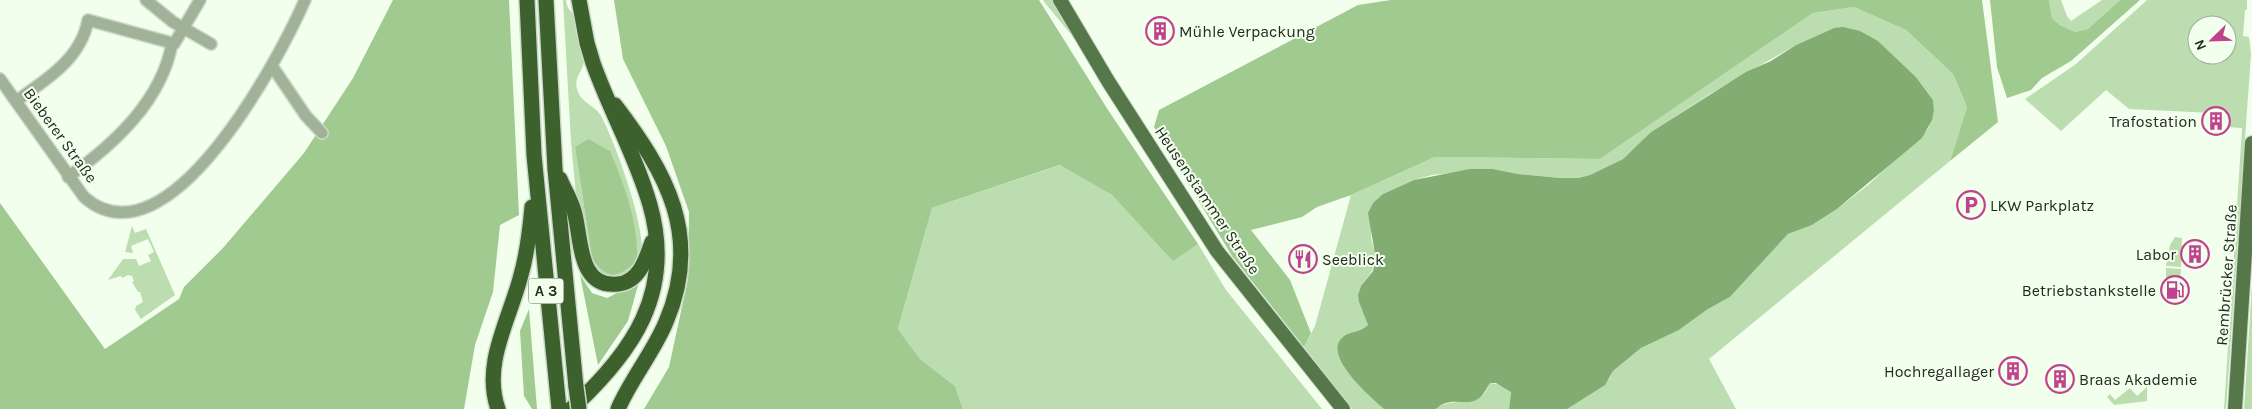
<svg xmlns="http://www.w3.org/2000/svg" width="2252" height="409" font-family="Karla,sans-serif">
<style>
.green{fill:#bcddb0;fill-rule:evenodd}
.forest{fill:#a0ca90}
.water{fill:#83ac73}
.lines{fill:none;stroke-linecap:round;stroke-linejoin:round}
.minor-casing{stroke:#cdd8c9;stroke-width:14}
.major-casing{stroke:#cdd8c9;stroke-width:16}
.highway-casing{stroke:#cdd8c9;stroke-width:18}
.minor{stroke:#a0b399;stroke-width:11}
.major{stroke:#567749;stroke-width:14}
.highway{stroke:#3c612c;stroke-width:15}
.highway-bridge-casing{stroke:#cdd8c9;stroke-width:18;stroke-linecap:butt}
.highway-bridge{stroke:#3c612c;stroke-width:15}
.labels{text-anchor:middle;stroke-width:4;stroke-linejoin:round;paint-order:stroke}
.shield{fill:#f2ffed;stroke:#626960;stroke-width:1}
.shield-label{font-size:15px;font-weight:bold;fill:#252923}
.poi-label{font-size:16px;fill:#252923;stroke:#f2ffed;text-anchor:start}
.street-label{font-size:16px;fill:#252923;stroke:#f2ffed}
</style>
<rect width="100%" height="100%" fill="#f2ffed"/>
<!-- green -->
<g class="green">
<path d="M563 0H566C568 12 570 8 574 16 580 27 583 48 584 60 584 72 572 76 578 92 582 103 596 106 601 116 614 139 651 238 640 261 637 267 629 273 624 278L602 276 586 254 576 195 571 142ZM588 139 592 258 575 147Z"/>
<polygon points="1043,0 1052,0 1073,37 1045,3"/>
<polygon points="2049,0 2061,0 2067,16 2071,21 2102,0 2120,0 2088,29 2075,32 2060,25 2052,18"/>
<path d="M2147 0H2247V10H2245L2243 36 2249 37 2251 54 2226 409H2224L2242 128 2211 126 2212 113 2129 109 2106 90 2061 131 2025 99 2076 64ZM2197 25H2227V55H2197Z"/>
<path d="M1854 7 1906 30 1953 74 1967 107 1950 161 1709 359 1736 409H1567L1609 379 1613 371 1641 348 1679 330 1708 309 1730 297 1788 234 1812 225 1837 209 1868 185 1928 129 1934 110 1933 100 1916 77 1878 41 1834 28 1796 45 1710 94 1651 132 1623 159 1590 175 1578 178H1560L1518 174 1493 169 1432 175 1414 180 1383 194C1380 204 1371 225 1371 235 1371 245 1377 252 1375 262 1373 276 1359 282 1359 296 1358 307 1367 315 1368 325L1363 331 1352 335 1344 366 1384 409H1352L1304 347 1315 326 1351 195 1435 157 1600 159 1813 13Z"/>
<polygon points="1061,165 1112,195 1173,260 1198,244 1226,290 1322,409 963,409 955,386 920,359 898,329 932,208"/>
<polygon points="132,226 135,233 146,229 175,295 141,319 135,310 136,306 143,302 140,292 138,292 132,282 134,281 132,276 128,275 122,278 121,276 108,280 123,259 136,259 139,266 151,261 148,255 154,252 148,239 131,246 133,253 125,252"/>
<polygon points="2175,237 2182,238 2181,267 2166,266 2170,245"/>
<polygon points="2166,268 2181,269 2180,283 2166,282"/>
<polygon points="2252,285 2252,409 2244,409"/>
<path d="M1490 383 1502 385 1511 392 1509 409H1436C1449 397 1472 407 1484 394 1487 391 1488 386 1490 383Z"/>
<polygon points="2147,387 2147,401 2114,405 2107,397 2110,394 2115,400 2130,388 2137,396"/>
</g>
<!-- forest -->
<g class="forest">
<polygon points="393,0 509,0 519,215 500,225 493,292 475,345 464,409 0,409 0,203 105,349 179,299 184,287 223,248 304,153 353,78"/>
<polygon points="614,0 1039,0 1108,110 1198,244 1173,261 1112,195 1060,165 932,208 898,329 920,359 955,386 963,409 644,409 669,367 688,279 689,212 666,146 623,59"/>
<polygon points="1391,0 1982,0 1998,122 1950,161 1967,107 1953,74 1906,30 1854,7 1813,13 1600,159 1435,157 1351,195 1317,207 1302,217 1251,230 1290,280 1311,333 1304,347 1232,256 1154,127 1159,110 1358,5"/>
<polygon points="1990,0 2049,0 2052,18 2060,25 2075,32 2088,29 2120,0 2140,0 2071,61 2042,78 2031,90 2007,98 1997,67"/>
<path d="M588 139 610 151C625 187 638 221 637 261 617 278 608 281 592 258L575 147Z"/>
<polygon points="580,275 592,293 607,298 639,282 628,321 598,365"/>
<polygon points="529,309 537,409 532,409 524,396 520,331"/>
</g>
<!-- water -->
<path class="water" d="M1843 27 1860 31 1878 41 1916 77 1933 100 1934 110 1932 120 1922 138 1837 209 1812 225 1788 234 1730 297 1708 309 1679 330 1641 348 1613 371 1605 385 1567 409H1509L1511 392 1496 383H1490C1486 389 1484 395 1478 399 1465 407 1451 395 1436 409H1384C1371 397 1321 355 1343 337 1350 331 1360 333 1368 325L1359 302 1358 295 1361 286 1373 271 1376 260 1368 213 1373 203 1383 194 1414 180 1470 169H1493L1518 174 1560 178H1578L1590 175 1623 159 1651 132 1746 72 1771 61 1796 45 1834 28Z"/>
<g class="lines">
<defs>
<g id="minor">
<polyline points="146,0 173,22 211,44"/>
<polyline points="172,43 174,44 200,0"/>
<polyline points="272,66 306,116 322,133"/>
<path d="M0 79 84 197C168 271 280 57 305 0"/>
<path d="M16 101C46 80 81 59 88 20L172 43"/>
<path d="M68 177C113 145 162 101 172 43"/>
</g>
<g id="major">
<polyline points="1060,0 1108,81 1217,251 1343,409"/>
<polyline points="2235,409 2252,143"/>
</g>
<g id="highway">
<polyline points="527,0 534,155 559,409"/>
<polyline points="546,0 555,169 576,387"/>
<path d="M615 105C666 172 703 236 666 322 653 353 631 379 618 409"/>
<path d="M560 179C564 189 571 200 574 211 582 237 577 289 618 284 639 282 646 259 652 242"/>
<path d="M498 409C482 363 510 319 521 275 527 254 530 229 532 207"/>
<path d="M571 409C632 353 675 293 650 205 636 156 610 111 593 63L587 43 579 0"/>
</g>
</defs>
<!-- minor casing -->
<use href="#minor" class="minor-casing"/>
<!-- major casing -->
<use href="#major" class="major-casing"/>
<!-- highway casing -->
<use href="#highway" class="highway-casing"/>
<!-- minor -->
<use href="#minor" class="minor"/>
<!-- major -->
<use href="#major" class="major"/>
<!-- highway -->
<use href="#highway" class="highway"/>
<defs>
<polyline id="highway-bridge" points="576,387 579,409"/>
</defs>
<!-- highway-bridge casing -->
<use href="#highway-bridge" class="highway-bridge-casing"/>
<!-- highway-bridge -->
<use href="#highway-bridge" class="highway-bridge"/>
</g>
<!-- icons -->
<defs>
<symbol id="building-ring" viewBox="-11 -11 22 22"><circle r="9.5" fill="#f2ffed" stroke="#c0418d" stroke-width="1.5"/><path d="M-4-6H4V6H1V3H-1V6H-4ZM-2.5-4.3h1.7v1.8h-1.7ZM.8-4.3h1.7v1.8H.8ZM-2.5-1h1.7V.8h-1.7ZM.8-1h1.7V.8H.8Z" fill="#c0418d"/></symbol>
<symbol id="parking-ring" viewBox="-11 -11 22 22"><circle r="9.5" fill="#f2ffed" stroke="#c0418d" stroke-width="1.5"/><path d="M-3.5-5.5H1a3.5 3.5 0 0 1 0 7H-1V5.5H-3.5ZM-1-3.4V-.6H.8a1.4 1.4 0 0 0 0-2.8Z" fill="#c0418d"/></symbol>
<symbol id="restaurant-ring" viewBox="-11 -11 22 22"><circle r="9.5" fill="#f2ffed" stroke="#c0418d" stroke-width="1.5"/><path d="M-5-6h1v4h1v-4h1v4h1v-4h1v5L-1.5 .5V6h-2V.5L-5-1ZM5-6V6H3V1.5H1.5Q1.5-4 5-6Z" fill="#c0418d"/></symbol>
<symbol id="fuel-ring" viewBox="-11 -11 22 22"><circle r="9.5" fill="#f2ffed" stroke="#c0418d" stroke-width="1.5"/><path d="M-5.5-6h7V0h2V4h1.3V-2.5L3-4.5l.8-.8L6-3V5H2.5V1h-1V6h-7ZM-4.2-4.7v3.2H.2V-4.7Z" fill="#c0418d"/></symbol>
</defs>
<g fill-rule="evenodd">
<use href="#building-ring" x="1144" y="15" width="32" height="32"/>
<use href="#building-ring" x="2200" y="105" width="32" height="32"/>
<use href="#parking-ring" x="1955" y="189" width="32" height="32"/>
<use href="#building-ring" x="2179" y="238" width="32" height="32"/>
<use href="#restaurant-ring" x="1287" y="243" width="32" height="32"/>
<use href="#fuel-ring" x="2159" y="274" width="32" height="32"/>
<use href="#building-ring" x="1997" y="355" width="32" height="32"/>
<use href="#building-ring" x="2044" y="363" width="32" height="32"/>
</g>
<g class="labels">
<!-- shield labels -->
<rect class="shield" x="528.5" y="278.5" width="35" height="25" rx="4"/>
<g class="shield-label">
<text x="546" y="296">A 3</text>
</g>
<!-- poi labels -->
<g class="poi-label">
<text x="1179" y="37">Mühle Verpackung</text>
<text x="2197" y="127" text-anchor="end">Trafostation</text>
<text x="1990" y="211">LKW Parkplatz</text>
<text x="2176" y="260" text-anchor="end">Labor</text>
<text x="1322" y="265">Seeblick</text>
<text x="2156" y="296" text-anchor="end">Betriebstankstelle</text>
<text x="1994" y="377" text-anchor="end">Hochregallager</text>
<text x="2079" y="385">Braas Akademie</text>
</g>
<!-- street labels -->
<g class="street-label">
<text transform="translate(61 135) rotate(54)" y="6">Bieberer Straße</text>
<text transform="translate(1208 200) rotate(56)" y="6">Heusenstammer Straße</text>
<text transform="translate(2226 275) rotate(-86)" y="6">Rembrücker Straße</text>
</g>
</g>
<!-- north arrow -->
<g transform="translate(2212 40) rotate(247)"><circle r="24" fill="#f2ffed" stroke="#a0a99c"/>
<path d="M0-4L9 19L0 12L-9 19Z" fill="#c0418d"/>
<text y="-8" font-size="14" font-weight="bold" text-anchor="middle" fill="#252923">N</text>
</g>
</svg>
